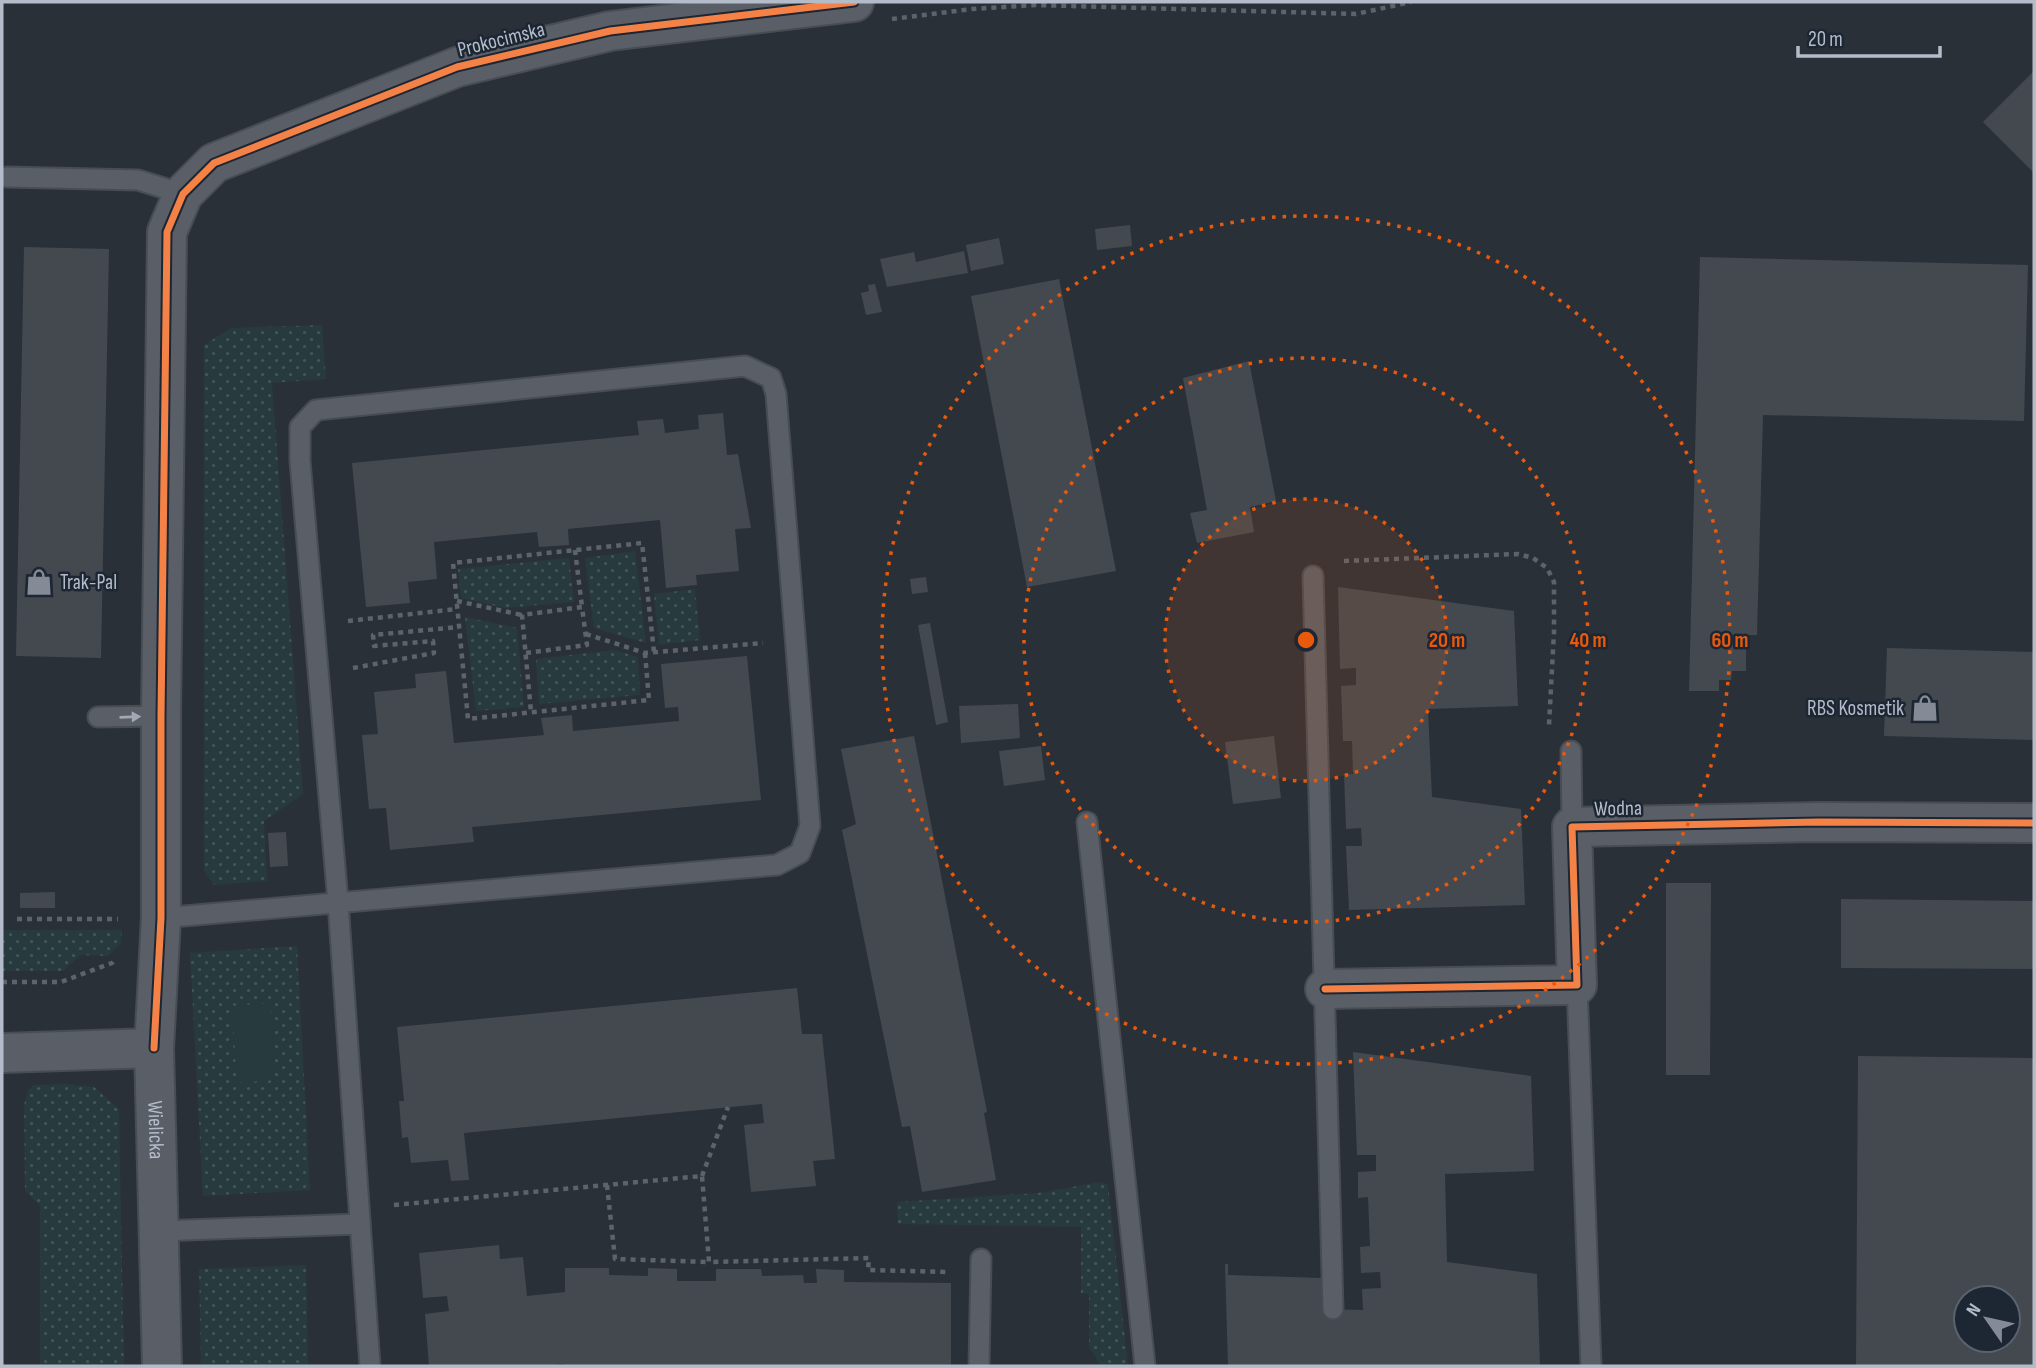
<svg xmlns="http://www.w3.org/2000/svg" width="2036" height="1368" font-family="'Sofia Sans Condensed',sans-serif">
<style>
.grass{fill:url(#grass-dots)}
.park{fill:#273a3e}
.building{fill:#444950;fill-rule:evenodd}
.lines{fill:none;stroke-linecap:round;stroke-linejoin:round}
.lane-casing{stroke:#484c53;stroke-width:23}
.street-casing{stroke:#484c53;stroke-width:42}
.path{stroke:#5d636a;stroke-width:4.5;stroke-dasharray:5 5;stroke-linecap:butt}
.lane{stroke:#5a5e66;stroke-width:19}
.street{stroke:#5a5e66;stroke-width:38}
.cycleway-casing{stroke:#1d2633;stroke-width:11}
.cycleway{stroke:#f48246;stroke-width:7}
.oneway{fill:#a2a9b5}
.ring{fill:none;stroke:#e8590c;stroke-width:3.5;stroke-dasharray:3.5 7}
.labels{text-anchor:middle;stroke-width:5;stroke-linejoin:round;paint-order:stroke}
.street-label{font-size:21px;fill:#b4bcc9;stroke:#1d2633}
.poi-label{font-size:21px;fill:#b4bcc9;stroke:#1d2633;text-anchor:start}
.centre{fill:#e8590c;stroke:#1d2633;stroke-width:3.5}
.ring-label{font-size:21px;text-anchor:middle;font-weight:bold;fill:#e8590c;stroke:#1d2633;stroke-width:5;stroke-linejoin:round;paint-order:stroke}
</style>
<defs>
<pattern id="grass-dots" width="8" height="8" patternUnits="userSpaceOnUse" patternTransform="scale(1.75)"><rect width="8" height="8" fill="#273a3e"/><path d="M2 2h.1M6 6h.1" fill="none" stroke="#445559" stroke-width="1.8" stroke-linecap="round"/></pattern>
</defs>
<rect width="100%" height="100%" fill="#2a3038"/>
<!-- grass -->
<g class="grass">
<polygon points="322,325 326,379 272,383 303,794 264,821 267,881 214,885 204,871 204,345 231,328"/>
<polygon points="635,551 646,643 594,628 585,558"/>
<polygon points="569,558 574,602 505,608 461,598 458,569"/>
<polygon points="695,589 700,640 659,645 654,594"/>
<polygon points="465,617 517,628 524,707 476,711"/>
<polygon points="614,650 638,657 640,695 539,704 536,659"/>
<polygon points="2,930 122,930 121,943 108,956 80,955 63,971 2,971"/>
<polygon points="297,946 310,1190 203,1196 190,953"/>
<polygon points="66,1084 94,1087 119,1109 124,1366 40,1366 40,1206 25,1191 24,1105 28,1091 33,1085"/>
<polygon points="1100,1182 1108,1185 1128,1366 1101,1366 1089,1347 1089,1294 1081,1293 1081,1227 898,1224 897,1202 1038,1193"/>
<polygon points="306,1265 308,1366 201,1366 199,1269"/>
</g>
<!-- park -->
<polygon class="park" points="270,1003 275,1080 237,1083 232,1006"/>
<!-- building -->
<g class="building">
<polygon points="2034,71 2034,173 1983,122"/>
<polygon points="1130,225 1132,246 1097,250 1095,229"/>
<polygon points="999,238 1004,264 971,271 966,245"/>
<polygon points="24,247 109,249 101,658 16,656"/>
<polygon points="964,251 968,273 887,287 880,259 914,252 916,262"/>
<polygon points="1700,257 2028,265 2024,421 1763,415 1757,635 1746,635 1746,671 1732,671 1731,680 1719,680 1719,691 1689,691"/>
<polygon points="1059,279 1116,571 1027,587 971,296"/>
<polygon points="875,284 882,312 866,315 861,293 869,291 868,285"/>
<polygon points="1249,361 1276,501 1250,507 1254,532 1197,543 1190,513 1207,510 1183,378"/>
<polygon points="723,413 727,455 738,454 751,528 735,529 739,571 696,575 697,585 666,588 660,520 568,529 569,545 539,547 537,532 434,542 437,579 408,582 410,603 366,607 352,463 639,435 637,421 663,419 665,433 699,429 698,415"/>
<polygon points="926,577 928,592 912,594 910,579"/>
<polygon points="1338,587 1514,611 1518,706 1428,709 1432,797 1521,809 1525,905 1349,910 1346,846 1362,846 1361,828 1346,829 1344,774 1353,774 1352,741 1343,741 1341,686 1356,685 1356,668 1340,669"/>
<polygon points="930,623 948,722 936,725 918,625"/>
<polygon points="1887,648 2034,652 2034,740 1884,736"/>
<polygon points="747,656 761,800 472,827 474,842 390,850 386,808 369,809 362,735 378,734 374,692 416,688 415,674 446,671 454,743 544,735 541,718 572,715 573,731 679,721 678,707 665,708 661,664"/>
<polygon points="1018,704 1020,737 1018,736 1020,738 961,743 959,706"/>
<polygon points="914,736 987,1112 984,1113 996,1180 922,1192 910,1126 902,1127 842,830 856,824 841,749"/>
<polygon points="1274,736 1281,798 1233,804 1225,742"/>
<polygon points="1041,746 1045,780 1004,786 999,751"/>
<polygon points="286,832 288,866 270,867 268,833"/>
<polygon points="1666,883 1711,883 1710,1075 1666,1075"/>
<polygon points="55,892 55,908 20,908 20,893"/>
<polygon points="1841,899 2034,901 2034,969 1841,968"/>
<polygon points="797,988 802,1034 822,1034 835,1159 813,1161 816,1186 751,1192 744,1125 764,1123 762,1104 464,1133 469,1180 451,1181 448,1160 411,1163 408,1137 402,1138 399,1101 404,1101 397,1027"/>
<polygon points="1353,1052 1531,1076 1534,1171 1445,1174 1447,1262 1537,1274 1540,1366 1228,1366 1225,1264 1228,1264 1228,1275 1321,1278 1322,1309 1363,1310 1362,1289 1381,1288 1380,1272 1361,1273 1360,1247 1370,1246 1368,1197 1358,1198 1358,1172 1376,1171 1376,1155 1357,1155"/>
<path d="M1858 1056 2034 1058V1366H1856ZM1966 1298H2008V1340H1966Z"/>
<polygon points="499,1245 500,1259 523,1257 527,1296 565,1292 565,1268 609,1268 609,1275 648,1276 648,1268 677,1269 677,1281 716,1281 716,1269 761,1269 762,1276 803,1275 804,1283 817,1283 816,1269 844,1270 844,1282 951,1283 951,1366 563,1366 563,1364 544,1366 429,1366 425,1314 449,1311 447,1296 423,1298 419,1253"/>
</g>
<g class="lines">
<defs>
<g id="lane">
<polyline points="7,177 138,180 183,194"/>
<polyline points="1313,576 1333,1309"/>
<polyline points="98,717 161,716"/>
<polyline points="1571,751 1572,827"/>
<polyline points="1087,822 1145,1366"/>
<polyline points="161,918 777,865 800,853 810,826 776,394 771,378 745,366 316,410 300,427 300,461 338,902 370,1366"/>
<polyline points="1577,985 1591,1366"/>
<polyline points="158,1231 360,1224"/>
<polyline points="979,1366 981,1259"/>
</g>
<g id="street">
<polyline points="1325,989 1577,985 1572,827 1819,822 2034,823"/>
<polyline points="154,1048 161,918 161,716 167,232 183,194 214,163 457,67 610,31 854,2"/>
<path id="s1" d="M2 1053 154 1048 162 1366"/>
</g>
</defs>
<!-- lane casing -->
<use href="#lane" class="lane-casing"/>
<!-- street casing -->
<use href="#street" class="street-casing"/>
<!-- path -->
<g class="path">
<polyline points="892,19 972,9 1036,5 1356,14 1411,2"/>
<polyline points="575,550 582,607"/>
<polyline points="1344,561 1518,554 1533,558 1547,568 1554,582 1554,632 1549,725"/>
<polyline points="457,601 522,615"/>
<polyline points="348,621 457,609"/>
<polyline points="586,634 645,653 763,643"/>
<polyline points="526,653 587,645 582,607 522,615 531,712"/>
<polyline points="645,653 649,700 468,719 453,563 642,543 654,652"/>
<polyline points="353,668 434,653 433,641 374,646 373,635 459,627"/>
<polyline points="17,919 118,919"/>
<polyline points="2,982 61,982 112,963 115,959"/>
<polyline points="702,1176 728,1107"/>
<polyline points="607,1185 615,1259 709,1262"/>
<polyline points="394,1205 702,1176 709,1262 869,1258 868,1270 946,1272"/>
</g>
<!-- lane -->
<use href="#lane" class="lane"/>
<!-- street -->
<use href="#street" class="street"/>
<defs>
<g id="cycleway">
<polyline points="1325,989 1577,985 1572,827 1819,822 2034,823"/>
<polyline points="154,1048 161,918 161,716 167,232 183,194 214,163 457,67 610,31 854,2"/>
</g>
</defs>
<!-- cycleway casing -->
<use href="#cycleway" class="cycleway-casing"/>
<!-- cycleway -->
<use href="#cycleway" class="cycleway"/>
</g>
<!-- one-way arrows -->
<defs><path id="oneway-solid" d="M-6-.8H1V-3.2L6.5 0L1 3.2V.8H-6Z" transform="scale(1.75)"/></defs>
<use class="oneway" href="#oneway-solid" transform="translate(130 717) rotate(-2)"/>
<!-- distance rings -->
<circle cx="1306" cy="640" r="141" fill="#e8590c" fill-opacity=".12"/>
<g class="ring">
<circle cx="1306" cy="640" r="141"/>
<circle cx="1306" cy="640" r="282"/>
<circle cx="1306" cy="640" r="424"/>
</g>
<!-- icons -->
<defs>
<symbol id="shop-bare" viewBox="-9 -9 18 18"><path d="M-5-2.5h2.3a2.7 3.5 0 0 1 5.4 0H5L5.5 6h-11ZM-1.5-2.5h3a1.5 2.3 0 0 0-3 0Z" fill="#848b96" stroke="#1d2633" stroke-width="2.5" paint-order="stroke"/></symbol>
</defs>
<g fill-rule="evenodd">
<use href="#shop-bare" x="20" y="563" width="38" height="38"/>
<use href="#shop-bare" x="1906" y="689" width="38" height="38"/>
</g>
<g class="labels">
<!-- street labels -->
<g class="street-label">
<text transform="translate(501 39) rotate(-14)" y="7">Prokocimska</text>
<text transform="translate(1618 808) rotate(-1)" y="7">Wodna</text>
<text dy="7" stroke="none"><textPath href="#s1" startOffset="234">Wielicka</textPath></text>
</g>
<!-- poi labels -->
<g class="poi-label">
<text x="60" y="589">Trak-Pal</text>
<text x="1904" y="715" text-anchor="end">RBS Kosmetik</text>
</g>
</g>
<circle cx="1306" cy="640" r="10" class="centre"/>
<g class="ring-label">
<text x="1447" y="647">20 m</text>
<text x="1588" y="647">40 m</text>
<text x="1730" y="647">60 m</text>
</g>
<!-- border -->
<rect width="2036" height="1368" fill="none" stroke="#b4bcc9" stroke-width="7"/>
<!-- north arrow -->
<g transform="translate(1987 1319) rotate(304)"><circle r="33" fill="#1d2633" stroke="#59626f" stroke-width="2"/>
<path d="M0-5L12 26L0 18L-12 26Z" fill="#848b96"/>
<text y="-10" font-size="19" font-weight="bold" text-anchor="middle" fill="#b4bcc9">N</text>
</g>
<!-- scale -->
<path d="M1798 46v10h142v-10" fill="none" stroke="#b4bcc9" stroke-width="3.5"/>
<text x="1808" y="46" font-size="21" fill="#b4bcc9" stroke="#1d2633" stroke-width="5" paint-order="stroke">20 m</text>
</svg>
